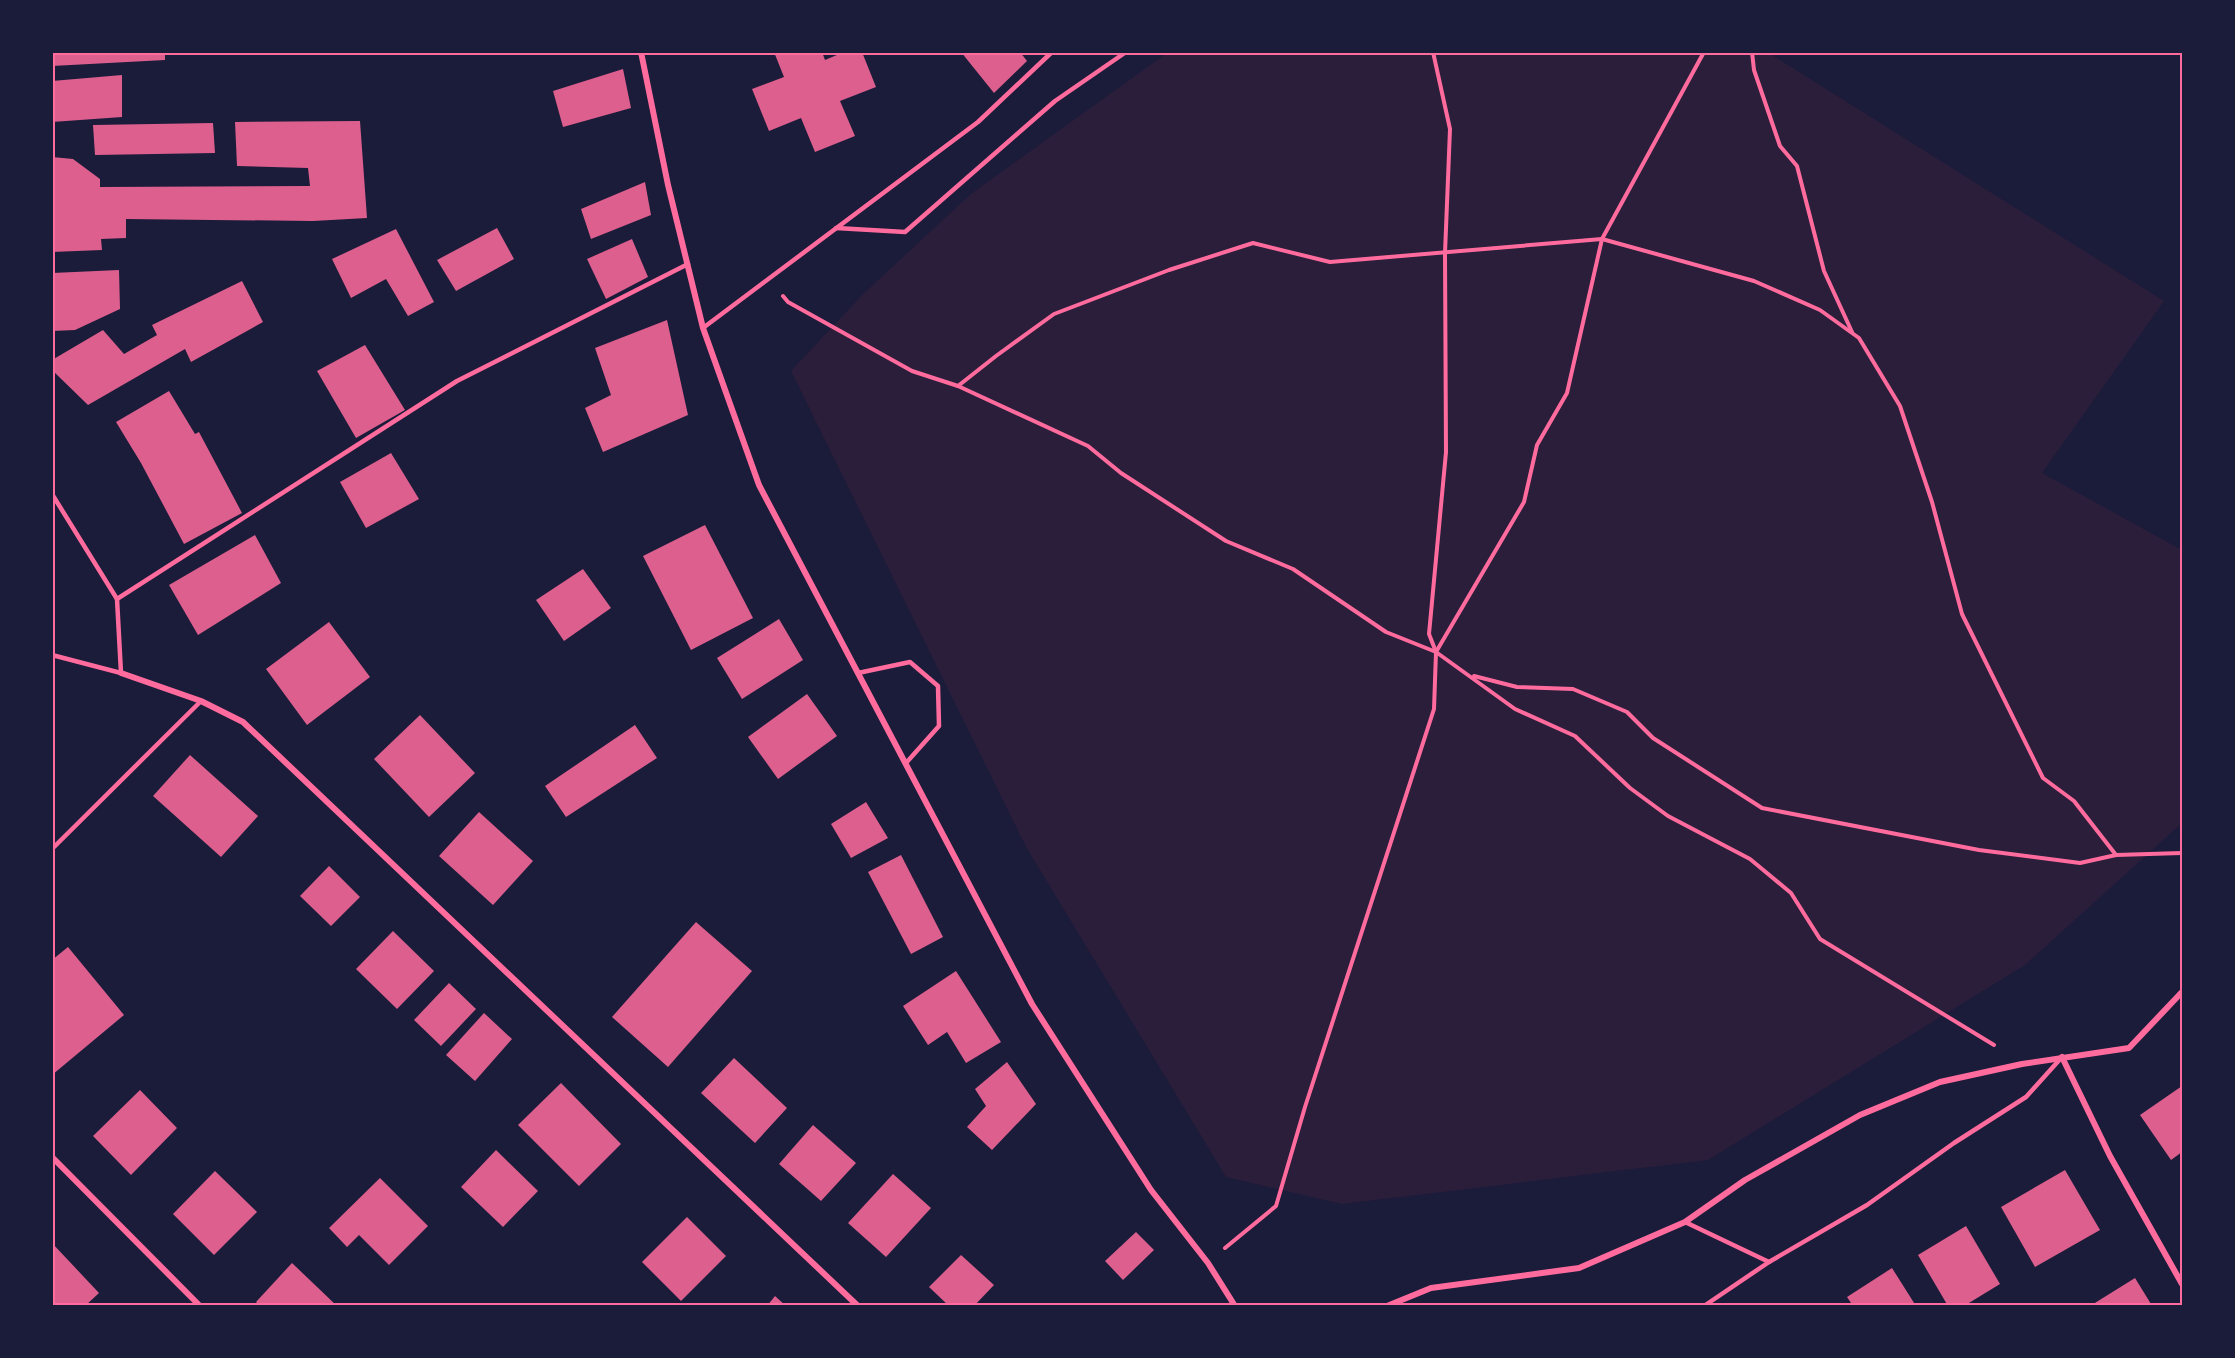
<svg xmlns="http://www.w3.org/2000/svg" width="2235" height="1358" font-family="'Fira Sans',sans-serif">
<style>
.green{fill:#2a1e3b}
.building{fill:#dd5f8e}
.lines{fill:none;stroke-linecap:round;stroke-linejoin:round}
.path{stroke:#ff6b9d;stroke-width:4}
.service{stroke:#ff6b9d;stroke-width:4.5}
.minor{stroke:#ff6b9d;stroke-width:6}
.neatline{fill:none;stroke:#ff6b9d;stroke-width:2}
</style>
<rect width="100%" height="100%" fill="#1b1b3a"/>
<!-- green -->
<polygon class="green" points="1167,53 1769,53 2164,301 2042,473 2182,550 2182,823 2025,965 1708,1160 1342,1204 1226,1177 1026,847 791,371 863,294 972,193"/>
<!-- building -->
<g class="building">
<polygon points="52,52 165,52 165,60 52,66"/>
<polygon points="774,52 822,52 825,60 844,52 862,52 876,87 840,101 855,136 815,152 801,118 769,131 752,89 784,77"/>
<polygon points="961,52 1020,52 1027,61 994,93"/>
<polygon points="623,69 631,108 563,127 553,91"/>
<polygon points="122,75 122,117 52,122 52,81"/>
<polygon points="360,121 367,218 313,221 126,219 126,238 101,239 102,250 52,252 52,157 73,159 100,179 100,187 310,186 308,168 237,166 235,122"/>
<polygon points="213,123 215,153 95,155 93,125"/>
<polygon points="645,182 651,215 591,239 581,209"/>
<polygon points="497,228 514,259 456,291 437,260"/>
<polygon points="396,229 434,302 408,316 386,279 351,298 332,259"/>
<polygon points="632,239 648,277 606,299 587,259"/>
<polygon points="119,270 120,309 75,330 52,331 52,273"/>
<polygon points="242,281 263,322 191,362 185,349 88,405 52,370 52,360 103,330 124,354 157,335 152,325"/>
<polygon points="667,320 688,415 603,452 585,408 611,395 595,348"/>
<polygon points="365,345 405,410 356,438 317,371"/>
<polygon points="169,391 195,434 199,432 242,513 184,544 141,463 116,422"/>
<polygon points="391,453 419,499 366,528 340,482"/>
<polygon points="705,525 753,618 691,650 643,556"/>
<polygon points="255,535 281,583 198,635 169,585"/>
<polygon points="583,569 611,608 564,641 536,600"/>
<polygon points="779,619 803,660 742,699 717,658"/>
<polygon points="329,622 370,677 307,725 266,669"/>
<polygon points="807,694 837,736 778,779 748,737"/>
<polygon points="420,715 475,773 429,817 374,759"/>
<polygon points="635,725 657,758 566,817 545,786"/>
<polygon points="190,755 258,816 221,857 153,796"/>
<polygon points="866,802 888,838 851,858 831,824"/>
<polygon points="479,812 533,861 493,905 439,856"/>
<polygon points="901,855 943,937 911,954 868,872"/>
<polygon points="329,866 360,897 331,926 300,896"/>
<polygon points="696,922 752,971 668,1067 612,1017"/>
<polygon points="393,931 434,971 397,1009 356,969"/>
<polygon points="68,947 124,1015 52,1075 52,960"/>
<polygon points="956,971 1001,1042 966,1063 947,1032 928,1045 903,1006"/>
<polygon points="449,983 476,1009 441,1046 414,1020"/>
<polygon points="484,1013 512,1039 475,1081 446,1055"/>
<polygon points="734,1058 787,1108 755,1143 701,1093"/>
<polygon points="1007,1062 1036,1104 992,1150 967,1127 986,1106 975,1089"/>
<polygon points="561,1083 621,1144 579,1186 518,1125"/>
<polygon points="2182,1086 2182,1152 2171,1160 2140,1115"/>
<polygon points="140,1090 177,1128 131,1175 93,1136"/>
<polygon points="813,1125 856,1163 821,1201 779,1164"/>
<polygon points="496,1150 538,1191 503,1227 461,1187"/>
<polygon points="2065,1170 2100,1230 2035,1267 2001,1207"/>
<polygon points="215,1171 257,1212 214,1255 173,1214"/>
<polygon points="893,1174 931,1208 886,1257 848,1223"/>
<polygon points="380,1178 428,1226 389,1265 359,1235 347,1247 329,1228"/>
<polygon points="687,1217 726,1256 681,1301 642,1262"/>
<polygon points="1966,1226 2000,1284 1964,1306 1948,1306 1918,1255"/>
<polygon points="1136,1232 1154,1250 1123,1280 1105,1261"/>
<polygon points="52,1243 99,1293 85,1306 52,1306"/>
<polygon points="961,1255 994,1285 974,1306 949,1306 929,1287"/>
<polygon points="292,1263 337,1306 260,1306 256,1302"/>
<polygon points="1892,1268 1916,1306 1853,1306 1847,1297"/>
<polygon points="2135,1278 2151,1304 2148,1306 2090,1306"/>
<polygon points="775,1296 786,1306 767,1306"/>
</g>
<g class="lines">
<!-- path -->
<g class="path">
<polyline points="1433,52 1450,129 1445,253 1446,452 1429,634 1436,652"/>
<polyline points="1752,52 1754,70 1780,146 1797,166 1824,271 1852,332"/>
<polyline points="783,296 788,302 912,371 958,386 1088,446 1121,473 1226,541 1293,569 1386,632 1436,652 1515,709 1575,736 1630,788 1668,816 1750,859 1791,893 1820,939 1994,1045"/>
<polyline points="958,386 996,356 1054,314 1169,270 1253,243 1330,262 1602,239 1754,281 1820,310 1859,338 1900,406 1932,502 1962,614 2043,778 2074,801 2116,855"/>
<polyline points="1474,676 1517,687 1573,689 1627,712 1653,738 1762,808 1979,850 2080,863 2116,855 2182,853"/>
<polyline points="1225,1248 1276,1206 1305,1107 1434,709 1436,652 1524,502 1537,445 1567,393 1602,239 1704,52"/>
</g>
<!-- service -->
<g class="service">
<polyline points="836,228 905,232 1055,101 1126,52"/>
<polyline points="703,328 978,122 1052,52"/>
<polyline points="52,494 117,599 121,673 52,655"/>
<polyline points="117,599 457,381 688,264"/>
<polyline points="858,673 910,662 938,686 939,726 906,763"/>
<polyline points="52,849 201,701"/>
<polyline points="1685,1222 1769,1262"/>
<polyline points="1704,1306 1769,1262 1867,1205 1954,1143 2026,1097 2062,1057"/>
</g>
<!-- minor -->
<g class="minor">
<polyline points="641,52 668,185 703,328 759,485 1032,1004 1151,1190 1208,1263 1235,1306"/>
<polyline points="121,673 201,701 243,722 858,1306"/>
<polyline points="2062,1057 2110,1156 2182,1284"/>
<polyline points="52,1157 200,1306"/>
<polyline points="1387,1306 1431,1288 1579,1268 1685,1222 1745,1180 1860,1115 1940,1082 2022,1064 2129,1048 2182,992"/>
</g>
</g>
<!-- border -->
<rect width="2235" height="1358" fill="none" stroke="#1b1b3a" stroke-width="108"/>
<rect x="54" y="54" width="2127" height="1250" class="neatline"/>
</svg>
